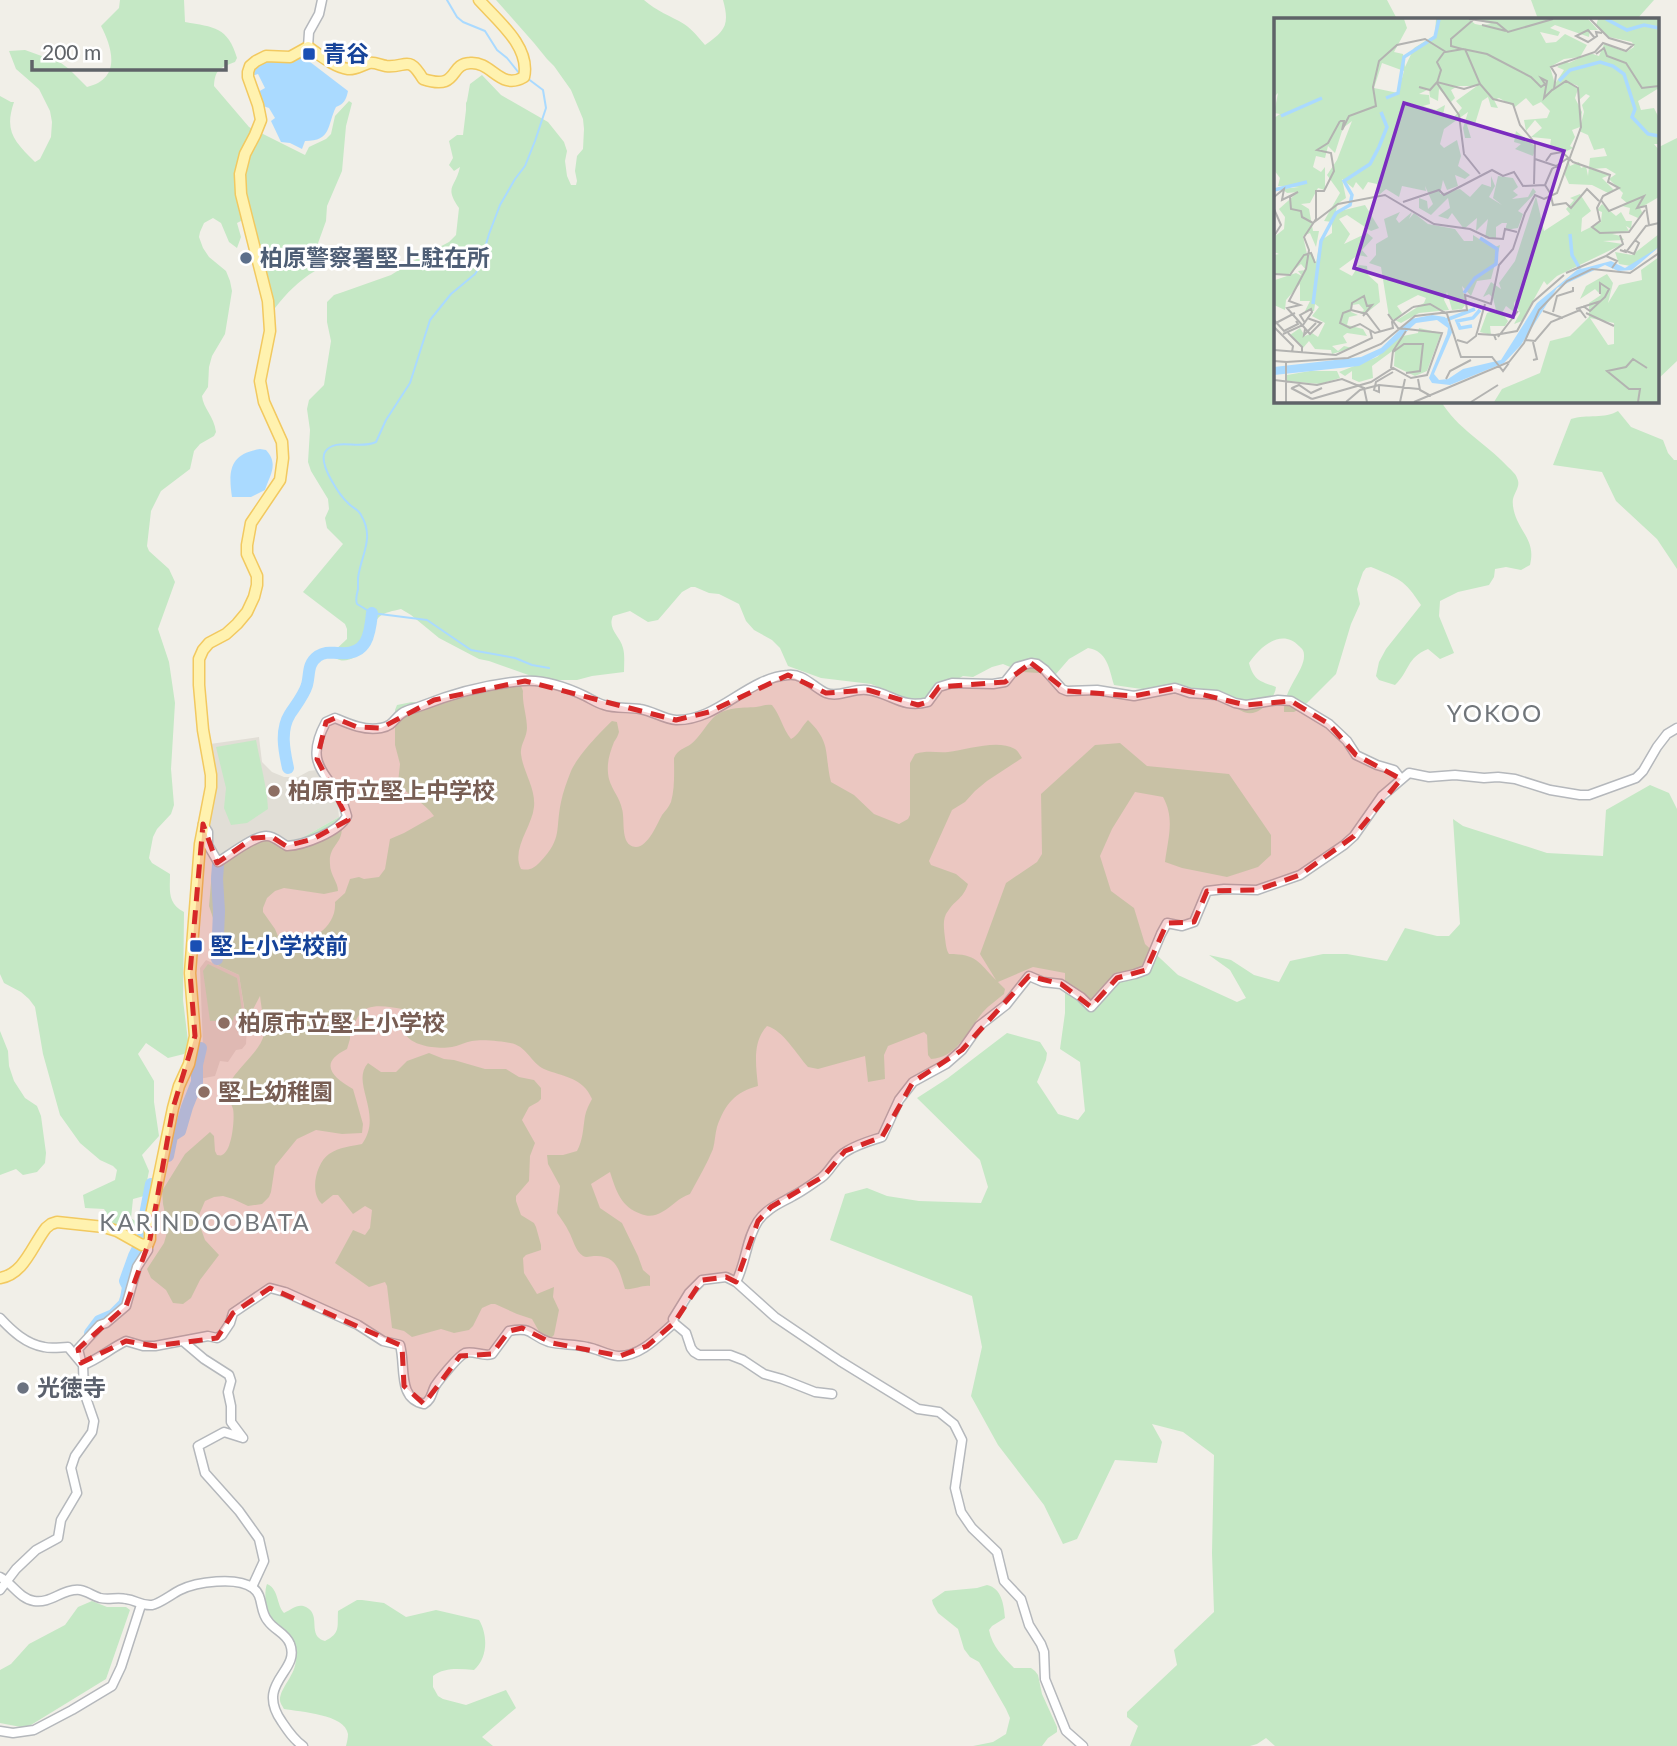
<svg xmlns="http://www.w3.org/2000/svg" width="1677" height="1746" font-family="Lato,'Noto Sans JP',sans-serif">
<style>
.education{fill:#e1ded6}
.green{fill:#c5e8c5}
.water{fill:#aadaff}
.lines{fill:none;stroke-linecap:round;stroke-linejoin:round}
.stream{stroke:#aadaff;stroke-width:2}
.river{stroke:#aadaff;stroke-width:12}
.minor-casing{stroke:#b5b8bc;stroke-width:11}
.major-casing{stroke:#f2c960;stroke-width:13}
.minor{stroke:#fff;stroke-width:8}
.major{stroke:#fff2af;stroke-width:10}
.marked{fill:#d62828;fill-opacity:0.2;stroke:#d62828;stroke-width:5;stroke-dasharray:14 9;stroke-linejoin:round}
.transit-dot{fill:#1a4fb4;stroke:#fff;stroke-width:2.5}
.service-dot{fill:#5c6f8a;stroke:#fff;stroke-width:2.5}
.education-dot{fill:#8d6e63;stroke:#fff;stroke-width:2.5}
.worship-dot{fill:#6b7280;stroke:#fff;stroke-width:2.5}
.labels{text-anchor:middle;stroke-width:6;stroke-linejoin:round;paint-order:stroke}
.transit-label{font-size:23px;font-weight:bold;fill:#164399;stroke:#fff;text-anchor:start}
.service-label{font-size:23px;font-weight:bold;fill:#4e5e75;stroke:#fff;text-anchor:start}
.education-label{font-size:23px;font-weight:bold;fill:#785e54;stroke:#fff;text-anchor:start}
.worship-label{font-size:23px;font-weight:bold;fill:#5b616d;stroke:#fff;text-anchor:start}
.neighbourhood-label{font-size:24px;letter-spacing:2px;fill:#70757a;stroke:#fff}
.inset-river{fill:none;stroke:#aadaff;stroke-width:3.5}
.inset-road{fill:none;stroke:#b3b3b1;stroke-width:2}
.view{fill:#7b2cbf;fill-opacity:0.15;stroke:#7b2cbf;stroke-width:3.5}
.inset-edge{fill:none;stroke:#5f6368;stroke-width:3.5}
</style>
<rect width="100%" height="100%" fill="#f1efe8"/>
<!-- education -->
<g class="education">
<polygon points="259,737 262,762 272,772 284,777 298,777 309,771 317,770 337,797 339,817 300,839 283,841 263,832 219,856 211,845 208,820 216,785 210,744"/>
<polygon points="206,960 239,975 247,1028 246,1044 242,1049 236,1050 228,1062 220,1061 215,1076 199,1079 203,1047 200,968"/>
</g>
<!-- green -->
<g class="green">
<path d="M120 0H184L185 22C214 27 228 27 237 58L235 62C220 68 215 69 214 86L249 127 305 155 309 147 326 139 331 134 335 116 349 101 352 103 346 126 342 171 327 206 326 221 317 246 315 271C298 281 287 293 275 308H271L251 216 237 223 241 237 237 248 229 242 221 223 213 218 204 223 200 232 199 237 203 248 209 257 226 271 230 281 232 291 225 334 212 356 209 367 208 387 202 396C203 408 214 416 216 432L214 436 200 444 194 451 190 469 161 491 151 511 147 546 149 551 169 569 175 582 158 629 169 662 175 703 171 769 174 805 171 814 157 829 153 837 149 858 152 863 170 874C170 890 167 903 184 912L183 1000 189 1049 184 1054 168 1058 146 1043 138 1054 154 1081V1102L159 1136 142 1155 149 1171 144 1196 133 1199 131 1218 138 1223 137 1233C130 1232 117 1232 112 1226 108 1221 108 1214 104 1209L85 1208 83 1195 115 1180 117 1170 113 1166 100 1160 80 1143 60 1115 43 1054 35 1007 29 999 21 992 4 983 0 974V96L11 102H14C4 131 14 141 35 162L40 159 51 137 52 122 50 111 39 89 16 69 9 51 25 50 61 63 69 69 87 87C121 79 113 49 101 26L119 8Z"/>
<path d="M496 0H644C656 11 671 16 684 24 693 30 698 37 705 45 725 31 730 25 723 0H1387L1397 19H1276V401H1441C1456 428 1486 443 1507 466 1510 469 1516 474 1517 478 1521 486 1515 491 1513 499 1512 505 1514 513 1517 520 1525 537 1535 544 1530 565L1521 570 1506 567 1495 569 1494 577 1489 585 1458 592 1440 601 1439 616 1454 653 1440 659 1428 649C1406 658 1410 671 1395 685L1379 680 1376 676 1379 662 1386 649 1421 605C1404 579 1399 579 1371 567L1366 568 1363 572 1357 589 1360 604 1351 624 1336 674 1303 707 1294 712H1284C1283 689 1305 671 1304 655 1304 650 1302 649 1299 646 1281 627 1259 648 1249 663 1254 681 1260 681 1276 687 1275 697 1266 708 1256 712 1240 718 1231 699 1218 696 1204 692 1188 693 1174 692 1154 691 1134 688 1114 685 1109 668 1107 651 1088 648L1069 659 1056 674 1022 672 1003 664 992 667 973 677 963 676 945 686 938 694 918 701 909 700 871 684 821 678 788 666 780 648 772 640 754 630 746 621 739 604 719 594 709 593 695 587H691L682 592 658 620 648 622 630 611 613 616C607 629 620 636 623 648 625 655 624 664 624 672L592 676 577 680H554L534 677 489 661 479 659 439 638 411 615 401 609C393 611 385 612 379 617 371 625 371 640 364 649 357 659 338 667 332 653L347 639V629L345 624 303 592 343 544 327 528 325 518 329 509 328 499 311 471 308 462 310 430 307 409 309 400 324 385 331 341 327 322V302L334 295 343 292 391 275 415 260 449 242 456 235 459 208C444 186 455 189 460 167L454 171 449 165 453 158 449 141 457 135H463L466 110V103L467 101 470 84 482 75 501 95 548 122 564 142 567 151 565 161 567 176 571 185H576L577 181 575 171 577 156 583 149 584 129 583 119 571 90 554 66 547 59 534 43Z"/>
<polygon points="1531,0 1654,0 1637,19 1538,19"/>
<polygon points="1677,138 1677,361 1658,379 1658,147 1659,147"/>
<path d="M1618 411 1631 427 1663 440 1668 453 1674 460H1677V569L1657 539 1616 501 1602 472 1553 465 1571 419C1587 414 1605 419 1618 411Z"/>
<path d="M516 684 521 686 523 691C522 703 527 716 527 728 527 737 520 745 521 754 523 772 536 788 534 807 532 827 511 849 521 869 530 871 534 868 540 862 563 838 555 830 561 802 563 792 567 781 571 771 577 757 600 732 612 721L617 722C617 723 619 731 619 732 618 736 616 739 614 742 609 755 606 765 609 779 612 790 620 798 622 809 625 818 621 839 630 845 645 855 657 824 662 815 665 811 669 807 671 802 675 788 674 772 674 758 678 749 684 749 691 744 700 737 705 726 713 718 724 707 741 708 756 707 762 706 766 704 772 705 781 716 782 728 791 739 798 736 802 726 808 720 832 743 824 754 831 782L854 795 874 814 899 824 908 819 910 815V763L915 754C928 750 936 753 948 752 967 750 997 739 1015 749 1017 750 1021 756 1022 758L987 781 975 791 965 802 952 810 929 861 931 865 956 874 968 884C963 899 956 899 948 911 942 918 944 929 945 938 946 945 946 949 949 954 977 954 978 962 996 980L980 954 1006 883 1037 862 1042 854 1041 794 1095 745 1120 743 1147 766 1229 774 1271 835V855L1258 867 1227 877 1182 868 1165 862C1168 838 1175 819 1163 797L1135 792 1112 829 1100 856 1111 891 1134 908 1145 944 1178 975 1237 1002 1246 998 1230 970 1209 955 1231 960 1254 975 1279 982 1290 961 1323 954H1347L1387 961 1405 928 1437 936H1449L1460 924 1453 819 1463 826 1547 853 1603 856 1606 810 1650 785 1669 793 1677 809V1746H1275L1266 1738 1257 1744 1250 1746H1130L1138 1726 1127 1717V1712L1177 1665 1174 1650 1214 1612 1212 1553 1214 1455 1183 1432 1152 1424 1162 1442 1157 1463 1115 1460 1077 1539 1063 1544 1044 1505 998 1445 971 1396 982 1347 972 1296 830 1240 845 1194 867 1188 887 1196 919 1201 981 1203 988 1187 980 1160 917 1098 948 1078 1007 1033 1040 1042 1047 1053 1046 1060 1037 1082 1058 1114 1078 1120 1085 1111 1080 1062 1060 1049 1065 1013V973L1033 967 998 982 1005 989 1004 994C997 1000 989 1005 983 1012 968 1030 957 1058 931 1059L928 1055 927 1035 924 1032 888 1046 884 1055 885 1079 868 1082 865 1056 818 1069 808 1067C797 1055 783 1030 767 1026 752 1042 756 1065 758 1086 735 1092 725 1104 717 1127 715 1134 715 1142 713 1149 707 1164 698 1179 690 1194 678 1198 673 1206 662 1212 656 1216 648 1217 641 1214 621 1207 616 1191 610 1172L591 1184 600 1208 622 1223 638 1256 643 1270 650 1276V1286C642 1285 634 1290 625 1289 619 1270 617 1255 594 1256 590 1256 587 1258 583 1256 575 1251 573 1239 569 1232 566 1225 561 1219 557 1213L560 1186 548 1164 547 1155H563L577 1151C583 1140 583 1128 585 1116 586 1110 589 1105 592 1099 583 1077 563 1077 544 1069 531 1063 526 1045 510 1043 501 1041 482 1039 472 1041 465 1042 459 1046 452 1047 439 1049 414 1047 406 1035 401 1028 402 1017 402 1009 388 1007 368 1002 359 1015 355 1021 355 1025 350 1030V1039L347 1049C318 1063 332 1077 353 1089L363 1124 362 1133 342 1134 316 1130 297 1139 275 1166 271 1192 269 1197 262 1204 248 1206 233 1199 223 1196 214 1197 205 1201 199 1215 200 1226 205 1240 219 1255 200 1280 191 1298 183 1304 173 1303 166 1290 151 1278 147 1269 164 1243 168 1229 163 1204 162 1191 185 1154 210 1132 214 1136 215 1151 217 1155C219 1155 221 1156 222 1155 232 1152 235 1118 233 1109 232 1105 228 1099 227 1094 226 1075 260 1055 264 1034 265 1027 261 1005 260 996L249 1017 246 1019 239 975 215 964V924L209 906 212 871 219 856 263 832 283 841 300 839 339 817C349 844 328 842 330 864 330 875 338 882 338 891L324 894 284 888 275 891 267 898 263 908V912L275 929 281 943C305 946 337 930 335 902L345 893 350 879 359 877 364 879 379 877 385 869 390 839 404 833 434 816C424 802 408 796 398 783L400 764 395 745V710L397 705 412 702 422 703 457 692Z"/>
<path d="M256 740C260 762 267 787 268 809L247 823 231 825 224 808 226 788 216 747Z"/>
<polygon points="208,964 237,978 243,1017 234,1016 233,1021 210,1021 203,971"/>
<polygon points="0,1031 8,1051 9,1066 14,1081 25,1098 37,1106 41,1116 46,1153 45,1163 37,1172 23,1175 16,1169 0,1175"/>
<path d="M429 1053 444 1059 454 1060 485 1069H506L519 1077 534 1080 541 1088V1099L538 1102 529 1107 522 1120 535 1143 530 1156 529 1181 516 1196V1201L521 1215 534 1223 536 1227 541 1245V1250L526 1255 523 1258 524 1273 537 1294 554 1287 553 1297 559 1310 554 1335 550 1339 541 1335 532 1319 517 1314 495 1304H491L482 1308 473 1326 469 1330 454 1333 441 1329 412 1337 404 1331 392 1328 387 1286 385 1282 369 1287 335 1263 353 1230 365 1235 370 1228 372 1210 365 1206 353 1214 338 1195H333L322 1204C309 1193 316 1163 329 1154 339 1147 352 1146 362 1144 384 1114 350 1083 368 1063L381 1072H396L407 1061Z"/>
<path d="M267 1584C279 1589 276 1604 284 1613 292 1609 298 1603 306 1607 320 1614 310 1630 319 1638 321 1640 323 1640 325 1641 341 1633 337 1627 338 1611L357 1600H362L384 1603 406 1617 436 1610 479 1620C488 1635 488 1658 474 1670 459 1669 445 1667 433 1676V1687L438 1696 443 1699 466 1705 506 1690 516 1708 482 1737 493 1746H346C347 1742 348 1738 348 1734 345 1714 300 1712 284 1709 283 1707 280 1703 280 1700 280 1686 300 1672 295 1654 292 1646 290 1635 284 1629 280 1625 274 1624 270 1620 265 1615 264 1590 267 1584Z"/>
<path d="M987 1585C1002 1588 1004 1606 1005 1618L992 1626 989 1630C992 1646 1003 1657 1014 1668H1031L1035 1671 1038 1675 1042 1694 1057 1727V1732L1048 1738 1042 1746H973L993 1742 1006 1734 1010 1718 1006 1709 979 1662 970 1657 964 1649 958 1629 938 1613 933 1604 932 1600 945 1591 977 1588Z"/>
<polygon points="92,1601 107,1607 126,1607 130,1610 106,1679 26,1728 0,1723 0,1670 11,1664 29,1644 65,1625 78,1607"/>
</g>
<!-- water -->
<g class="water">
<path d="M301 55 348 91C346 100 344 104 336 107 327 125 332 141 305 141L302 149 290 143 281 142 271 121 275 118 269 108 263 106 258 92 265 88 258 74 251 76 253 67 266 59Z"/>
<path d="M260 449 266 450C279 464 270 475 265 490L251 497H232C228 470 230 454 260 449Z"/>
</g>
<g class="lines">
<!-- stream -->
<g class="stream">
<polyline points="447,0 457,17 463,22 485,31 497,50 507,58 519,73"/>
<path d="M527 78 543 90 546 108 535 141 525 166 515 179 500 205 489 234 479 268 475 274 451 294 430 320 410 383 386 420 376 442C359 450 335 437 325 452 318 464 340 496 349 504 353 508 359 510 361 515 375 538 361 555 358 578 358 581 358 585 358 589 357 595 355 598 357 604L372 613 427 620 471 650 515 658 532 665 549 668"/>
</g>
<!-- river -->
<g class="river">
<path d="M288 768C284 750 280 730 290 714 296 705 304 695 307 685 310 674 307 664 318 656 326 651 331 653 340 653 367 655 370 635 372 613"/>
<polyline points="217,959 219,911 217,879 218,865"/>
<polyline points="168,1156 172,1136 180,1131 187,1107 197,1082 197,1065 201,1048"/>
<polyline points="90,1333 99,1321 113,1315 124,1304 126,1298 128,1287 125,1281 134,1256 143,1238 145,1215 151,1184"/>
</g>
<defs>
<g id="minor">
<polyline points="308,47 309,32 319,14 322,0"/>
<path d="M203 824 208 832V845L218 862C230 855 255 835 267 836 274 836 281 843 287 846 304 845 339 832 347 816 337 774 299 772 326 722L335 718C349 724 364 731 381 728 395 726 395 715 406 711 410 709 416 708 421 706 454 693 487 684 523 681 544 679 566 687 585 696 591 699 597 703 604 705 615 709 629 707 640 709 653 711 663 719 676 720 718 721 747 678 788 675 803 673 813 687 826 693 839 698 853 688 867 690 892 693 901 709 928 702L939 687 952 683 993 684 1005 682 1017 667 1031 663 1037 664 1045 670 1062 689 1067 691 1097 690 1134 696 1175 688 1190 693 1217 695 1235 703 1246 705 1278 700 1291 701 1329 724 1347 741 1356 755 1377 765 1394 770 1401 779"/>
<path d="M736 1282C746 1263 746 1239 758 1221 767 1208 781 1203 793 1196 803 1191 812 1184 821 1178 831 1171 835 1157 847 1151 858 1144 870 1141 882 1137L899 1100 913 1082 946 1064 962 1050 979 1026 1006 1005 1029 976 1043 982 1061 984 1081 997 1091 1007 1117 978 1135 974 1146 970 1161 934 1167 923 1182 926 1194 922 1207 891 1224 889 1257 890 1300 875 1344 845 1354 836 1382 796 1409 773 1429 777 1455 775 1484 778 1498 777 1515 779 1550 790 1580 795H1589L1636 778 1643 771 1657 747 1667 734 1677 728"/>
<path d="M0 1318C12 1331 26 1344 44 1347 52 1349 61 1347 68 1347L83 1365 84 1392 94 1421 92 1432 75 1456 71 1468 77 1493 61 1520 58 1538 36 1550 16 1569 0 1590"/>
<polyline points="674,1323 686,1333 691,1348 694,1352 699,1355 730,1355 743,1360 764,1374 782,1379 815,1392 832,1394"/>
<polyline points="184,1342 204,1359 229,1375 231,1381 228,1392 231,1406 231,1422 243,1438 224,1432 198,1446 205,1473 239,1511 259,1539 264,1561 252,1587"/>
<polyline points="81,1361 78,1349 100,1325 106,1323 126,1306 137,1267 148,1250 148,1244"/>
<path d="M83 1365C99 1359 111 1348 126 1341L143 1346H155L208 1336 217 1338 222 1335 230 1323 233 1313 270 1288 285 1292 358 1325 383 1341 400 1345C406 1366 397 1399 424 1404 432 1399 431 1394 435 1386 439 1380 458 1356 465 1353 473 1350 483 1357 492 1354L509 1331C533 1326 530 1336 549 1342 561 1345 575 1344 587 1347 598 1349 607 1355 618 1356 640 1357 659 1336 674 1323L673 1319 689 1293 702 1280 726 1277 736 1282 775 1317 840 1361 918 1409 939 1412 954 1424 962 1440 955 1488 961 1512 972 1528 997 1552 1004 1581 1021 1599 1029 1625 1041 1644 1044 1652 1045 1679 1066 1731 1083 1746"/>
<path d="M0 1577C12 1583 20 1599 34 1601 51 1604 63 1588 80 1590 87 1591 93 1596 100 1598 108 1600 118 1597 126 1599 136 1600 141 1606 152 1605 159 1604 172 1594 180 1590 196 1582 237 1576 253 1588 264 1596 259 1611 268 1621 274 1630 286 1633 290 1644 301 1672 254 1682 282 1722 288 1731 294 1740 303 1746"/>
<polyline points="0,1731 13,1733 34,1730 72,1710 112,1686 121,1667 141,1605"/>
</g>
<path id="major" d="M0 1278C24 1274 32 1246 46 1228L51 1224 57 1222 104 1227 117 1231 142 1245 148 1244 150 1239V1220L173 1108 179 1086 189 1064 195 1036 190 973 200 844 211 787V775L203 730 199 685V659L203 650 209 643 226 634 237 624 247 612 254 597 257 585V576L247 554V545L251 523 280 480 283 458 282 442 264 402 260 381 270 331 268 301 241 194 240 174 245 154 255 135 261 120 258 105 248 77V72L250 66 256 61 266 56 290 57 308 47C320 55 334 67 348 69 355 70 362 65 369 63 375 62 380 65 386 66 407 68 408 54 423 79 460 91 448 64 470 63 492 61 500 91 524 77 531 47 497 20 479 0"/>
</defs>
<!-- minor casing -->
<use href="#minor" class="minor-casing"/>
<!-- major casing -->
<use href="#major" class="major-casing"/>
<!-- minor -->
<use href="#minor" class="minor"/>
<!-- major -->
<use href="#major" class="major"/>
</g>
<!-- marked area -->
<path class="marked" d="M1031 663 1067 691 1134 696 1175 688 1246 705 1291 701 1329 724 1356 755 1401 779 1354 836 1300 875 1257 890 1207 891 1194 922 1167 923 1146 970 1117 978 1091 1007 1061 984 1029 976 962 1050 913 1082 882 1137 845 1151 824 1176 771 1207 758 1221 736 1282 726 1277 702 1280 674 1323 647 1346 620 1356 552 1343 522 1328 509 1331 492 1354 460 1356 424 1404 404 1386 402 1346 270 1288 233 1313 217 1338 155 1346 126 1341 81 1363 78 1349 126 1306 150 1239 173 1108 195 1036 190 973 203 824 217 863 253 838 272 837 286 846 313 839 348 820 317 759 326 722 335 718 357 727 381 728 434 700 525 681 676 720 709 712 788 675 826 693 868 690 918 705 928 702 939 687 1005 682Z"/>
<!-- markers -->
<g class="transit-dot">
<rect x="302" y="47" width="14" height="14" rx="3.5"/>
<rect x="189" y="939" width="14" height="14" rx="3.5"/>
</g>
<circle class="service-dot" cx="246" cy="258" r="7"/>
<g class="education-dot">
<circle cx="274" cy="791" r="7"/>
<circle cx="224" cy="1023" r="7"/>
<circle cx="204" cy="1092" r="7"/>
</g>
<circle class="worship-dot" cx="23" cy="1388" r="7"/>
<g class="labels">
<!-- transit labels -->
<g class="transit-label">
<text x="323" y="62">青谷</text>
<text x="210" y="954">堅上小学校前</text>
</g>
<!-- service labels -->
<g class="service-label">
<text x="260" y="266">柏原警察署堅上駐在所</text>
</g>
<!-- education labels -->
<g class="education-label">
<text x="288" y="799">柏原市立堅上中学校</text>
<text x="238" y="1031">柏原市立堅上小学校</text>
<text x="218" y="1100">堅上幼稚園</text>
</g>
<!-- worship labels -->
<g class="worship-label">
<text x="37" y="1396">光徳寺</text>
</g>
<!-- neighbourhood labels -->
<g class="neighbourhood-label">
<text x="1495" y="722">YOKOO</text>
<text x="205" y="1231">KARINDOOBATA</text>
</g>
</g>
<!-- overview -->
<g transform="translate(1274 18)">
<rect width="385" height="385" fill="#f1efe8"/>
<path d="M0 1H130L133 10 120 34 129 36 131 49 140 30 161 17 162 1H195L201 6 206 7 217 6 200 1H314L324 12H316L315 19 281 7 276 10 286 14 284 18 266 14 272 25 282 24 291 16 313 27 306 39 290 41 276 49 281 66 290 52 283 49 291 43 295 45 316 35 325 38 330 26 352 34 360 29 358 24 335 19 322 8 324 1H385V70L364 83 367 92 380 90 385 100V126H380L385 132V179L366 190 369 196 364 200 355 196 356 190 348 188 353 185 347 180 349 175 335 161 342 156 332 150 317 151 336 157 328 160 340 172 334 175 318 167 295 166 290 155 294 140 296 148 305 144 307 150 312 148 314 158 316 140 333 138 330 130 320 132 314 117 305 113 310 94 308 87 316 78 312 76 305 82 304 68 294 64 304 71 301 80 308 94 306 109 298 112 301 119 296 128 299 130 291 134 276 128 277 121 257 119 268 110 261 102 252 113 250 102 273 100 276 93 267 84 259 88 252 80 241 89 225 80 220 82 224 90 217 89 214 79 208 83 201 106 193 107 197 120H191L189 110 194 94 170 111 166 126 170 130 183 122 187 138 184 148 196 157 191 161 181 157 184 168 173 172 169 162 166 176 186 171 196 179 208 166 217 169V158L221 168 215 179 228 187 219 180 224 158 239 160 244 169 239 173 244 177 238 181 254 179 259 170 262 174 244 193 249 196 244 210 231 212 233 205H228L222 209V221L211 220 214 201 202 213 203 200 190 211 178 195 174 201 164 198 176 190 174 180 157 197 145 190V180L153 183 154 191 159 186 151 168 152 173 128 168 125 179 112 171 105 177 103 166 94 164 89 172 82 164 79 170 68 161 72 180 63 186 62 194 91 187 105 210 97 213 73 197 65 201 76 216 70 226 93 215 99 220 88 232 94 239 84 237 65 251 78 258 85 247 93 248 94 257 104 266 106 284 91 296H86L90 292 85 286 78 287 77 294 84 297 75 299 73 307 89 311 93 318 73 315 69 318 73 325 58 328 64 333 70 328 78 330 58 336 57 332 41 331 35 323 29 330 16 317 26 310 31 318 38 315 44 319 51 305 38 298 45 289 41 286 40 293H31L36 283H26V266L12 282 11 292 0 287 1 262 22 255 28 258 24 253 32 252 27 246 15 256 0 257V237L5 236 0 234V219L10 211 11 199 5 191 24 174 13 175 8 171 25 169 4 168 6 160 0 152V100L6 96 0 95 4 75 0 79ZM108 45 130 53 124 75 100 70ZM184 68H203L182 83 188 90 180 99 169 97 171 87 162 92 149 88 156 86 155 77 145 76 155 71 156 79 164 83 165 71 177 84 181 80 177 72ZM78 103 63 142 53 157 66 175 50 203 58 204V215L46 223 42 245 38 235 33 236 29 218 36 215 42 229 45 213H39L35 191 27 186 36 185 44 170 51 172V149L47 154 39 149 42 138 51 140 54 128 61 135 69 110ZM242 113 262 129 259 138 241 131 247 126 240 124ZM306 176 317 193 308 200 307 214 327 204 328 194 323 192 328 186 342 198 347 194 352 203H358L357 211 352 208 355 213 338 216 347 218 350 222 329 223 349 226 283 258 273 267 270 263 248 303 240 306 246 295 240 283V294L232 288 228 295 234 303 231 308H216L217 317 206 314 213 295 222 292 219 280 215 276 209 279 217 264 227 271 225 265 241 243 262 178 270 213 296 196 292 191 300 182 296 180ZM126 194 122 201 125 205 138 194 135 201 140 195 154 206 181 211 190 223H199V217L219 230 226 227 217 261 203 263 197 278 188 268 192 286 188 291 178 292 173 274 170 282 175 292 145 295 127 305 115 299 107 249 95 245 102 237V226L114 219 110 201ZM144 277 152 280 150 285 123 302 128 295 123 288ZM385 216V229L357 248 345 246 341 234 358 237ZM385 239V384H220L228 371 266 355 276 323 296 318 315 299V285L327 277 321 271 306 281 312 268 333 256 339 265 334 285 345 267 368 262 367 252ZM316 300 340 305V326L334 327ZM145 310 167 315 153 353 141 358 120 348 121 331 98 348 99 360 85 364 78 361V353L71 358 65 354 103 339 124 319 144 315ZM36 353H63L66 360 46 366 13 363V357Z" fill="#c5e8c5" fill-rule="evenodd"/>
<path d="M385 229 358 252 344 253 331 247 283 270 247 327 230 345 176 367 158 365 155 360 173 316 174 310 163 302 142 305 109 335 85 348 0 357V349L87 339 107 330 137 301 158 297 171 299 179 312 160 356 165 362 174 361 189 351 227 342 263 285 303 252 337 243 351 250Z" fill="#aadaff"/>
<path class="inset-river" d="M332 1 353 12 370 7 385 10M285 63 296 52 326 44 339 48 350 56 361 91 358 99 374 116 385 118M112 80 124 75 130 39 161 19 165 1M7 98 48 80M0 172 33 164M296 216 298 237 306 251M190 275 201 260 222 246 223 231 206 220M39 286 47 223 62 195 76 187 78 177 70 163 96 146 105 129 113 109 107 94M172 302 201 291M198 308 186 310 183 303 199 300 206 292"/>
<path class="inset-road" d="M195 1 223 5 234 14 279 1M208 7 232 13M320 19 314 12 302 18 314 24 323 18 322 14 328 15M188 31 177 28V21L199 2M191 31 206 66 219 81 239 86 246 107 261 125 260 166M171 33 163 44 167 52 163 65 185 97 190 136 206 156M322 36 330 30 333 38 352 45 368 70 385 68M145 69 156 72 163 64 190 71 206 66M66 103H70L68 112 75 98 102 88 99 69 105 43 123 27 151 21 172 34 189 31 213 36 257 59 267 69 271 66 267 60 273 63 270 80 279 71M261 141 285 149M272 143 277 136 288 134 299 144 336 157 334 164 345 170 329 178 323 190 326 203 318 209 326 215 355 214 371 192M271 167 278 151 294 140M277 178 279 187 292 185 297 190 313 171 325 183M0 179 10 171 8 182 24 174 16 179 17 191 27 193 28 199 39 205M327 182 335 193 370 178 363 190 372 188 375 207M129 184 165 172 170 177 218 152 229 158 240 154 249 168 271 167 278 178M0 191 7 207 0 218M39 205 64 186 111 177 160 206 196 211 215 220 229 221 231 211 243 214M346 232 352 234 372 208 385 205M350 232 360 236 365 225 361 222M338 250 343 243 332 238 349 226 346 217M292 255 332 238M0 256 16 257 30 237 37 235 41 245M309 288 316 293 331 279 335 271 326 265V276M139 289 156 286 173 296 187 339H218L229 353 235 345M302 291 327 283M77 292 69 295 66 305 76 310 86 306 101 315 119 310 118 304 139 289M77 292 78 285 90 278 93 288 98 287 89 298M77 292 93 296 106 313M269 293 289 300M279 294 283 278 299 273V269M312 295 340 308M33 300 47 305 36 316 13 290 26 287 15 283 32 251 35 232 30 219 42 201V173H50L60 153 57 135 43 132 54 125 66 103M0 302 10 313 24 306 22 303M0 306 21 295M0 309 19 328 18 334M31 311 30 317 42 305M14 315 28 329V336M9 316 29 307 38 294 37 291 26 297 31 305M204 316 220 317 222 322M221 317 243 313 259 284 290 257M224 319 244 293M183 322 193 325 202 318 211 286M252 322 261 323 277 304 306 292 312 300M0 332 62 337 98 320 96 312M119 334 130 326H149L146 353 132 355M259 342 263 341 259 324M0 343 12 344V384M12 344 74 340 107 326 141 298 193 292 191 277 217 286 225 247 239 231 251 195 261 177 270 181 283 175 307 109 304 70 292 63 280 71 282 57 277 49 321 34 329 25 352 33 359 27 335 20 316 1M117 350 119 333 132 313M144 361 146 372 157 378M172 361 176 353 197 342M0 362 43 367 68 361 90 370 93 384M105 367V374L100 372 102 364 119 354M17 370 38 381M18 370 25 367 37 375 48 370M38 381 97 364 119 350 137 360 153 357 168 315 124 310 114 296M72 384 86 372 105 367 145 371M126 384 131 361M140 384 235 344 250 325 265 292 293 263 318 251 356 255 385 235M197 384 224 367M364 384 366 371H355L333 353 352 349 359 341 373 350"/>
<path class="view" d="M130 85 290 133 239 299 80 250Z"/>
<rect width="385" height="385" class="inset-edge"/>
</g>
<!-- scale -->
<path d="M32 60v10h194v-10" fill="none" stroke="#5f6368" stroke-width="3.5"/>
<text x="42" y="60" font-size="21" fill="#5f6368" stroke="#ffffff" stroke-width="5" paint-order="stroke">200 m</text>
</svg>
